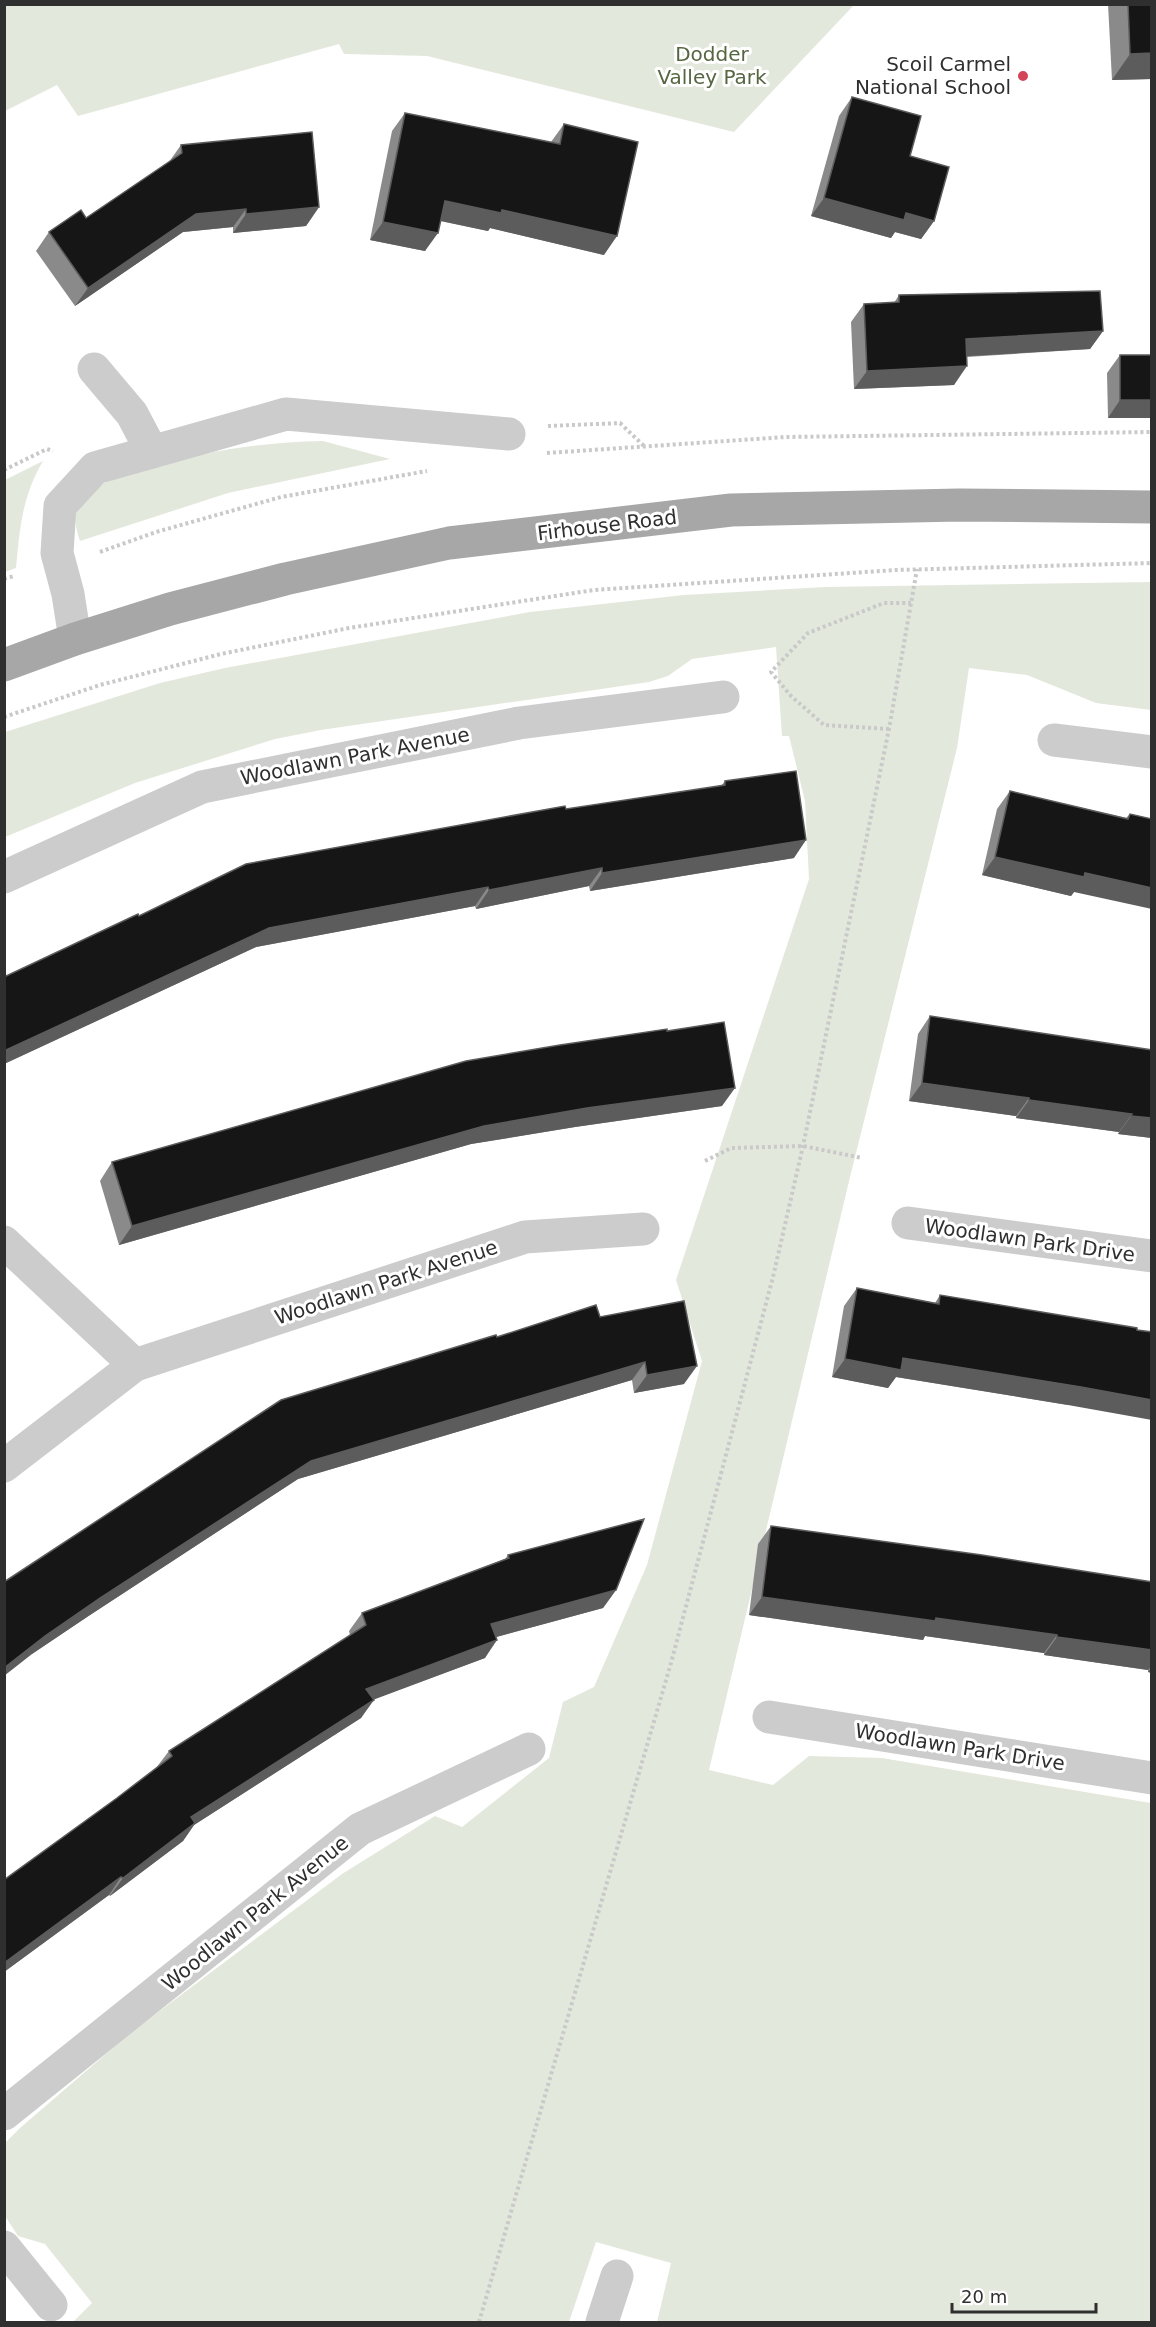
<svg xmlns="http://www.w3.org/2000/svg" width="1156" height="2327" font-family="'DejaVu Sans',sans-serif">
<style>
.green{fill:#e3e8dc}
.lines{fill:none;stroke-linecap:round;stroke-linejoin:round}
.path{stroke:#c9c9c9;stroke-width:4;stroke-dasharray:3 3;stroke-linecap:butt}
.minor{stroke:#ccc;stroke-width:33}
.major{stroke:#a7a7a7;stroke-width:33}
.wall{fill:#8a8a8a}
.shaded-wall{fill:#5c5c5c}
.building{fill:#161616;stroke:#5c5c5c;stroke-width:1.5}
.poi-dot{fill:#d34458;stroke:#fff;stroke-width:2}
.labels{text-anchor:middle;stroke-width:6;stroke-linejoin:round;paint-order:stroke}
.park-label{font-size:20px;fill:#556641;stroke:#fff}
.poi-label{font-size:20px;fill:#2f2f2f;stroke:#fff;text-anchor:end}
.street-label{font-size:20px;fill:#2f2f2f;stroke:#fff}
</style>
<rect width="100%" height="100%" fill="#fff"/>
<!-- green -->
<g class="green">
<polygon points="5,4 854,4 854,5 734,132 427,56 344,54 339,44 78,116 57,85 5,111"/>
<path d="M323 441 390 459 228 493 80 541C74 524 72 509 87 495 104 479 128 474 150 467 207 451 263 442 323 441Z"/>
<path d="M43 461C22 497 20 527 16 568L5 572V480Z"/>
<polygon points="1151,582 1151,710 1096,703 1027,675 969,668 957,748 850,1177 709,1770 773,1785 809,1756 882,1758 1151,1803 1151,2322 657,2322 671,2263 596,2242 569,2322 73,2322 92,2303 45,2244 18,2236 5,2216 4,2144 20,2128 129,2034 342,1874 435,1816 462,1827 549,1758 563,1702 594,1687 647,1565 702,1361 676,1280 809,879 805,801 789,736 782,736 776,647 692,659 668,676 649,682 321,730 275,739 135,783 5,837 5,732 160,683 225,668 530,612 684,595 825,587"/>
</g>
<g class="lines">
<!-- path -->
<g class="path">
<polyline points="548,426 620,423 644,446"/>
<polyline points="547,453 786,437 1152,432"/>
<polyline points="4,470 47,449 53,451"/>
<polyline points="100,552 156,532 281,497 427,471"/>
<polyline points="4,579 14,576"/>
<polyline points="4,717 100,685 221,654 349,628 594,590 896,570 1152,563"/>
<polyline points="889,729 824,725 791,696 771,672 808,633 884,603 911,603"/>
<polyline points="705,1161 731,1148 803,1146 862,1158"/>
<polyline points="479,2322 671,1663 773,1277 803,1146 889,729 917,569"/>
</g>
<!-- minor -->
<g class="minor">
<polyline points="94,369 132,414 152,452"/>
<polyline points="75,639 68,594 57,553 60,506 95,468 286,414 509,434"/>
<polyline points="1054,740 1152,752"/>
<polyline points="4,877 202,787 519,723 723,697"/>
<polyline points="908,1223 1152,1256"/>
<polyline points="4,1242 135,1365 4,1466"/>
<polyline points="135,1365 525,1237 643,1229"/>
<polyline points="769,1717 1152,1778"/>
<polyline points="4,2114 360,1829 529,1749"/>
<polyline points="4,2247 51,2305"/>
<polyline points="602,2322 617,2276"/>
</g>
<!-- major -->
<polyline class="major" points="4,665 75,639 170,609 285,579 449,543 731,510 959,505 1152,507"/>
</g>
<!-- wall -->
<g class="wall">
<polygon points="1108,4 1152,4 1152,79 1112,80"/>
<polygon points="852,97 910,156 934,221 921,239 895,232 891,238 811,216 839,116"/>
<polygon points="405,113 551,142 564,124 604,255 490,228 488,231 440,221 425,251 370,240 392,131"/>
<polygon points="181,145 319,207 306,226 233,233 233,227 183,232 75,306 36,251 49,232 86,218 169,162"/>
<polygon points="899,295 1103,331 1090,349 967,357 954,385 854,389 851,322 864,304 894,303"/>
<polygon points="1120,355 1152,355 1152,418 1108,418 1107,373"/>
<polygon points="725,781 794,858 590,891 589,886 476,909 475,906 256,947 4,1064 4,977 139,916 566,809 721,786"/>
<polygon points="1010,791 1126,818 1130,814 1152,819 1074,892 1071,896 982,875 997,809"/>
<polygon points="930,1016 1128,1047 1152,1138 1118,1134 1119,1132 1016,1118 1016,1116 909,1101 918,1034"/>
<polygon points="667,1031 722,1106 575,1127 471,1144 119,1245 100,1181 112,1162"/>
<polygon points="857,1288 935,1303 940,1295 1068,1405 896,1377 888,1388 832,1377 844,1306"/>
<polygon points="600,1317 684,1384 634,1393 632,1380 298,1479 87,1617 32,1654 4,1582 497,1337"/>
<polygon points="771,1526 1152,1582 1152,1673 1148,1672 1148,1670 1044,1655 1044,1653 925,1636 923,1640 749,1615 758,1544"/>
<polygon points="508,1555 616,1590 603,1608 496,1637 485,1658 373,1699 361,1718 194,1825 183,1841 110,1896 109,1895 4,1972 4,1880 117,1798 156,1768 169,1751 350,1635 349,1631 362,1613 505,1559"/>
</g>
<!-- shaded-wall -->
<g class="shaded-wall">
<polygon points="1152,53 1152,79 1112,80 1130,54"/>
<polygon points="824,198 906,213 934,221 921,239 895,232 891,238 811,216"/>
<polygon points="445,201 502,210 617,236 604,255 490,228 488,231 432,219"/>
<polygon points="319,207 306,226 233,233 246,214"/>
<polygon points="246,209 233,227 183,232 75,306 88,288 196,214"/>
<polygon points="383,222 438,233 425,251 370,240"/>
<polygon points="1103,331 1090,349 953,357 966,339"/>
<polygon points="967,366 954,385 854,389 867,371"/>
<polygon points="1120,400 1152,400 1152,418 1108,418"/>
<polygon points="806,840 794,858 590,891 602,873"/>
<polygon points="995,857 1085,873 1152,888 1152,909 1074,892 1071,896 982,875"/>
<polygon points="602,868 589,886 476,909 489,890"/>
<polygon points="488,887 475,906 256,947 4,1064 4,1051 269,928"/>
<polygon points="922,1083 1029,1098 1016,1116 909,1101"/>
<polygon points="735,1088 722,1106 575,1127 471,1144 119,1245 132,1226 484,1126 587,1108"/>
<polygon points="1029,1100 1132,1114 1119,1132 1016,1118"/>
<polygon points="1131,1116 1152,1118 1152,1138 1118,1134"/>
<polygon points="903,1358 1081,1387 1152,1400 1152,1420 1068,1405 896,1377 888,1388 832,1377 845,1359"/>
<polygon points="645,1362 632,1380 298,1479 87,1617 32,1654 4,1676 4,1668 45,1636 100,1598 311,1461"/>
<polygon points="697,1366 684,1384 634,1393 647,1375"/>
<polygon points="616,1590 603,1608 478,1642 491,1624"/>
<polygon points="762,1597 936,1618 1057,1635 1044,1653 925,1636 923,1640 749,1615"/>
<polygon points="1057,1637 1152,1650 1152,1665 1148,1670 1044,1655"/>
<polygon points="497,1640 485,1658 354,1707 366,1689"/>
<polygon points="1152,1667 1152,1673 1148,1672"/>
<polygon points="374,1700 361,1718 194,1825 183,1841 110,1896 123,1878 191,1817"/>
<polygon points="121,1877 109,1895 4,1972 4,1963"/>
</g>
<!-- building -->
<g class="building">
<polygon points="1128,4 1152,4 1152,53 1130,54"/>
<polygon points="852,97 921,116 910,156 949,167 934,221 906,213 904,220 824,198"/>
<polygon points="405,113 560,144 564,124 638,142 617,236 502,210 501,213 445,201 438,233 383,222"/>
<polygon points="312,132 319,207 246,214 246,209 196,214 88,288 49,232 81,210 86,218 182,153 181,145"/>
<polygon points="1100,291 1103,331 966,339 967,366 867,371 864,304 899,302 899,295"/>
<rect x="1120" y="355" width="32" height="45"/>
<polygon points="796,771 806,840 602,873 602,868 489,890 488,887 269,928 4,1051 4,977 138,914 139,916 246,864 565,806 566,809 725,785 725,781"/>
<polygon points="1010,791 1128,819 1130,814 1152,819 1152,888 1085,873 1084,877 995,857"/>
<polygon points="930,1016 1152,1050 1152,1118 1131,1116 1132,1114 1029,1100 1029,1098 922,1083"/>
<polygon points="724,1022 735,1088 587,1108 484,1126 132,1226 112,1162 466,1061 560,1045 667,1029 667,1031"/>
<polygon points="857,1288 939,1304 940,1295 1137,1328 1137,1330 1152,1332 1152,1400 1081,1387 903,1358 901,1370 845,1359"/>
<polygon points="684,1301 697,1366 647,1375 645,1362 311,1461 100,1598 45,1636 4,1668 4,1582 281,1400 496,1335 497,1337 596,1305 600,1317"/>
<polygon points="644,1519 616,1590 491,1624 497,1640 366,1689 374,1700 191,1817 195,1823 123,1878 121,1877 4,1963 4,1880 117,1798 172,1756 169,1751 366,1625 362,1613 509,1558 508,1555"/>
<polygon points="771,1526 982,1555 1152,1582 1152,1650 1057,1637 1057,1635 936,1618 935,1621 762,1597"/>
</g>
<!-- markers -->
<circle class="poi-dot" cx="1023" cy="76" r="6"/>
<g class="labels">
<!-- park labels -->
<g class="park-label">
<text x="712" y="61">Dodder<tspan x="712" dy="23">Valley Park</tspan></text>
</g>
<!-- poi labels -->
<g class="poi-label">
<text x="1011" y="71">Scoil Carmel<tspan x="1011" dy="23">National School</tspan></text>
</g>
<!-- street labels -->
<g class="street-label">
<text transform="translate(607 525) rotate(-7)" y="7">Firhouse Road</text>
<text transform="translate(355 756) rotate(-11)" y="7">Woodlawn Park Avenue</text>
<text transform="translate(1030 1240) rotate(8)" y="7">Woodlawn Park Drive</text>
<text transform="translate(386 1282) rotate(-18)" y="7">Woodlawn Park Avenue</text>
<text transform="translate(960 1747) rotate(9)" y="7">Woodlawn Park Drive</text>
<text transform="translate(255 1913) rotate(-39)" y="7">Woodlawn Park Avenue</text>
</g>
</g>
<!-- border -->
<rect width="1156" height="2327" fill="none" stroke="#2f2f2f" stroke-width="12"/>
<!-- scale -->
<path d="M952 2303v9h144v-9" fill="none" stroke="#2f2f2f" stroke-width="3"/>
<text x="961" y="2303" font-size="18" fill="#2f2f2f" stroke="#ffffff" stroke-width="4.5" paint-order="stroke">20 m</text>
</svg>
